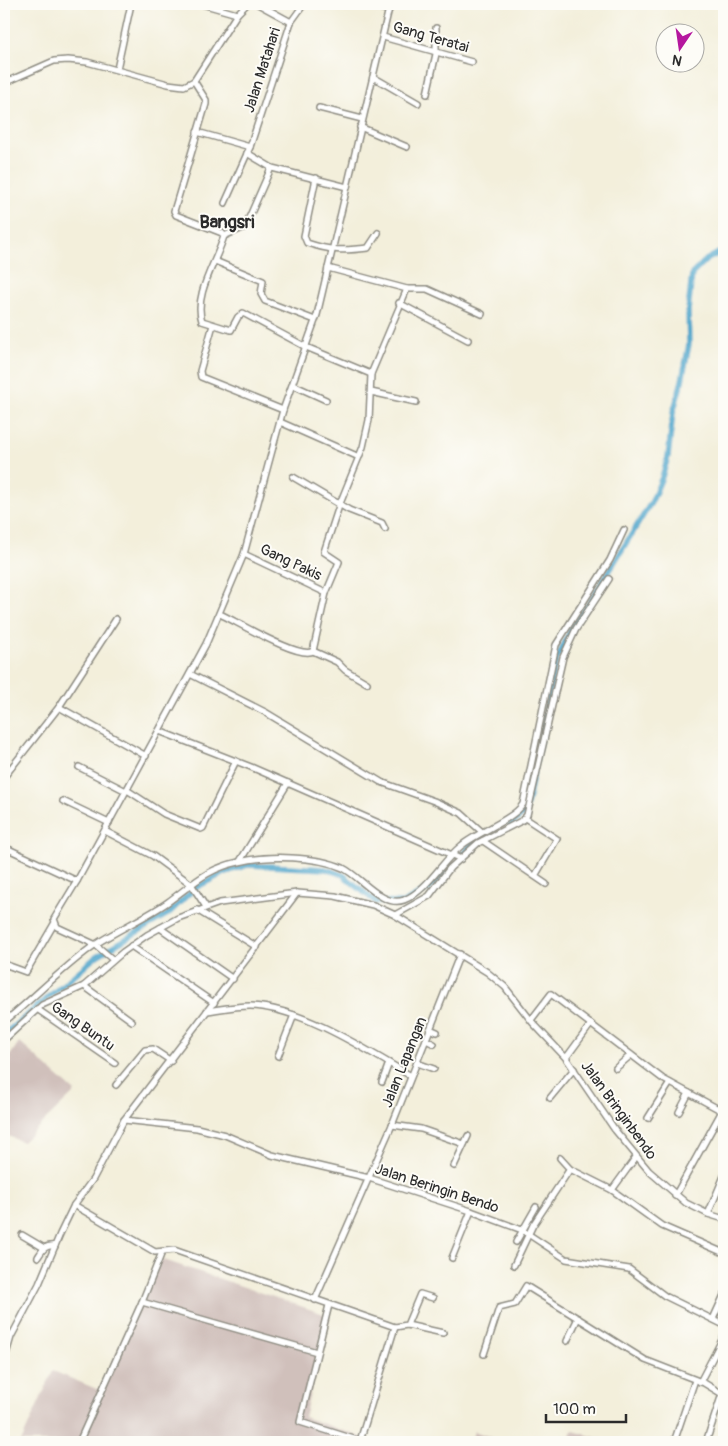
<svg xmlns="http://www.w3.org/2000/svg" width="728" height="1446" font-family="Pangolin,sans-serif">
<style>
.industrial{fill:#d0c0bb}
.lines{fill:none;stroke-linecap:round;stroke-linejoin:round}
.canal{stroke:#4fa5cb;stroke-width:5.5}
.minor-casing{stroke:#8f8d83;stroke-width:8}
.minor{stroke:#fff;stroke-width:5}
.labels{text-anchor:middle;stroke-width:4;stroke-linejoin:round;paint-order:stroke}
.street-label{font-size:15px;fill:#2b2b2b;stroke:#fdfcf7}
.quarter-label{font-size:18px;font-weight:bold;fill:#2b2b2b;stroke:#fdfcf7}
</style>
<rect width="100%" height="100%" fill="#fdfcf7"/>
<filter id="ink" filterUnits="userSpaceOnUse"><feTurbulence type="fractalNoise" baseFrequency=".02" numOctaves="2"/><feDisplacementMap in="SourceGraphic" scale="10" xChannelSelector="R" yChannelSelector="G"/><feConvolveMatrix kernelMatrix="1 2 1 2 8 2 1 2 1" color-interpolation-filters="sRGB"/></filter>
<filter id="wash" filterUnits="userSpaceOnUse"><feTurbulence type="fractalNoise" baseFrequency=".0096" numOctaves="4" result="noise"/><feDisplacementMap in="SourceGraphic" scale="20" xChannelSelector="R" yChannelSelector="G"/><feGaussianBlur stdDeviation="1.12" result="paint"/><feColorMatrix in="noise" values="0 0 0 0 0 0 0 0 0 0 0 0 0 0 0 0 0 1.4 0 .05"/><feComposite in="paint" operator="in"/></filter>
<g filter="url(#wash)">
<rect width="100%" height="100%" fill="#f3efdb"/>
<!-- industrial -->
<g class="industrial">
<polygon points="19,1042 75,1092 23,1142 8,1136 4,1142 4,1065"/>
<polygon points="161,1259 330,1316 304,1417 375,1442 21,1442 53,1371 99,1390"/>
<polygon points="474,1431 504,1442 471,1442"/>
<polygon points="573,1431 613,1442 568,1442"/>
</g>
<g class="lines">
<!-- canal -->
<g class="canal">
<polyline points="510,826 524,813 528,801 555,663 572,627 590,602 652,501 662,477 668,457 673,413 682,381 689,344 688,311 692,274 706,260 724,250"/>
<polyline points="460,857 472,843 483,838"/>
<polyline points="4,1034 97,956 168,914 195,888 224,873 248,865 326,869 343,875 376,902 403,903 429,889 445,873"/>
</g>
</g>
</g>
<g filter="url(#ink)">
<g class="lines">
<defs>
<g id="minor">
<polyline points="202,4 237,14"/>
<polyline points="258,4 291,22"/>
<polyline points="364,4 389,10"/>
<polyline points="383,37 472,62"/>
<polyline points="117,69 131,4"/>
<polyline points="373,77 418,103"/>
<path d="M194 81 206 100V104L174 211 176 215 222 233 224 236C217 261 193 295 202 321L231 330 238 317 243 313 306 347 371 374"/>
<polyline points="4,83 54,61 68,60 87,62 168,84 184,86 194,81 237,14 247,4"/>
<polyline points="427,94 436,54 436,28"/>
<polyline points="319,108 362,119"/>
<polyline points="360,127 407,147"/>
<polyline points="197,132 250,147"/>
<polyline points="247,153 272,168 347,187"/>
<path d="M316 178 304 236 307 243C331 251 343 251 368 248L378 233"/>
<polyline points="225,203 250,147 291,22 304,4"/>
<polyline points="224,236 245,227 271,168"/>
<polyline points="215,261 263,281 261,294 265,301 315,320"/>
<polyline points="407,289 427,289 482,314"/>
<polyline points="399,303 468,340"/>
<polyline points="213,325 200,371 201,377 283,410"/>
<polyline points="293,385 326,400"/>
<polyline points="371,392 416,402"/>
<polyline points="280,422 359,457"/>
<polyline points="293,477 349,510 382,523 385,529"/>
<polyline points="244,554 326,593"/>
<path d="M220 614C236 621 300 660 313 651L337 662 345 670 367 683"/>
<polyline points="313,651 326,593 339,562 324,552 339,506 363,447 369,420 371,374 407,289 328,268"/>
<polyline points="190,674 265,712 381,782 434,801 461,813 481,831"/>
<polyline points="59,707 146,756"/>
<polyline points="159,731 251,767 461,859"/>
<polyline points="79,767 126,791"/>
<polyline points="4,777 59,707 116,619"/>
<polyline points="127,790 164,814 201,829 203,828 236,761"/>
<polyline points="63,801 109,823"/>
<polyline points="525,818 557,839 535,876"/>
<polyline points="105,831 153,856 191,884 206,907"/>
<polyline points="483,841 546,884"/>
<polyline points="4,847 77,881"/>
<polyline points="240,861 288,783"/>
<polyline points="197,910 257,947"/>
<polyline points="395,915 429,896 450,868 478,843 523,820 527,815 563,657 576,629 609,579"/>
<polyline points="160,928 233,979"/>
<polyline points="131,946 214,1003"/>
<polyline points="112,959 96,945 57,927 54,919 77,881 206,644 244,554 283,410 317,315 390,4"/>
<polyline points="4,964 26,972 54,924"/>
<polyline points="84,986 132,1021"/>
<polyline points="37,1009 115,1063"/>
<path d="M207 1011C221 1009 236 1006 250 1006 301 1007 368 1051 411 1076"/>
<polyline points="531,1020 551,994 663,1079 724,1112"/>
<path d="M4 1022C35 997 63 967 96 944 119 929 145 918 168 902 193 884 206 869 239 862 268 855 316 856 343 868 361 877 383 908 404 900 428 890 441 862 461 846 478 832 514 819 523 804L556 645 610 560 624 530"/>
<polyline points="430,1029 437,1032"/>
<polyline points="4,1040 42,1005 84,986 123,952 147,935 178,918 220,903 297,893 335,896 373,905 395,915 487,972 505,987 533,1023 566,1058 615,1130 649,1171 686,1203 708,1214 724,1219"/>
<polyline points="426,1040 434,1044"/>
<polyline points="278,1056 294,1015"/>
<polyline points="566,1058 591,1024"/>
<polyline points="417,1063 434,1069"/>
<polyline points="616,1068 631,1055"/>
<polyline points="382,1082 389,1063"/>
<polyline points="116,1085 145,1050 153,1049 171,1061"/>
<polyline points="550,1098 574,1069"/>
<polyline points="679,1112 689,1093"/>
<polyline points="648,1118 670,1083"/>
<polyline points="124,1120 197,1128 225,1135 272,1155 369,1178 471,1211 522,1230 566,1259 629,1269 665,1296 724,1325"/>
<polyline points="392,1125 421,1129 464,1144"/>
<polyline points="560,1158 570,1169 612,1190 662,1226 724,1253"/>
<polyline points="454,1166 468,1136"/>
<polyline points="612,1190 636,1157"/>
<polyline points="675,1196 722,1111"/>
<polyline points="74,1205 155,1252 174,1250 395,1327 407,1325 420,1294 433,1298"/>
<polyline points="708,1214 724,1176"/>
<polyline points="22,1235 44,1248"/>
<polyline points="516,1242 536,1207"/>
<path d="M38 1257C43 1249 45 1245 55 1246"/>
<polyline points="452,1258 471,1211"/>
<polyline points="514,1265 533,1225 570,1169"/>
<polyline points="315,1300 392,1125 460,954"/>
<polyline points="142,1302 162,1252"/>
<polyline points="329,1305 300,1422 360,1441 395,1327"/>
<polyline points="713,1319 724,1295"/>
<polyline points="407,1325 443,1333"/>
<polyline points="567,1341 578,1318"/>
<polyline points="484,1354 499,1308 515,1304 526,1286 645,1360 704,1383 724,1395"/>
<polyline points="4,1361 11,1337 39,1284 60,1234 74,1205 93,1179 124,1120 297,893"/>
<polyline points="700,1382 724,1336"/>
<polyline points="79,1442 142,1302 317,1352"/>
<polyline points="674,1442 695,1380"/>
<polyline points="706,1442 722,1394"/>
</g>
</defs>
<!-- minor casing -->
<use href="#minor" class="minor-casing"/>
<!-- minor -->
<use href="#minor" class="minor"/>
</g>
</g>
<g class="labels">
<!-- street labels -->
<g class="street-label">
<text transform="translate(431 37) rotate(16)" y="5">Gang Teratai</text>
<text transform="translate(262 70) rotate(-72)" y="5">Jalan Matahari</text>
<text transform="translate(291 562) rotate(25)" y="5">Gang Pakis</text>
<text transform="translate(83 1026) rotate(35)" y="5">Gang Buntu</text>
<text transform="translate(404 1062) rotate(-68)" y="5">Jalan Lapangan</text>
<text transform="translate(619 1110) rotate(54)" y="5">Jalan Bringinbendo</text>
<text transform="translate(437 1188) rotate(18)" y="5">Jalan Beringin Bendo</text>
</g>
<!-- quarter labels -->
<g class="quarter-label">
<text x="227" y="228">Bangsri</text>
</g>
</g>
<!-- margin -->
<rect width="728" height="1446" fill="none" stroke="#fdfcf7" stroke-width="20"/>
<!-- north arrow -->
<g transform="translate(680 48) rotate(193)"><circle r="24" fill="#fdfcf7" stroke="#a9a8a5"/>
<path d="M0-4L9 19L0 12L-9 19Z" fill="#b5179e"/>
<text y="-8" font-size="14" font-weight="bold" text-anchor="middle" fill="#2b2b2b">N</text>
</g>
<!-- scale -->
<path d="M546 1414v8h80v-8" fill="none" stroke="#2b2b2b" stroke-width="2.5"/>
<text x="553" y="1414" font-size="15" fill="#2b2b2b" stroke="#fdfcf7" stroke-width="4" paint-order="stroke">100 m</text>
</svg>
